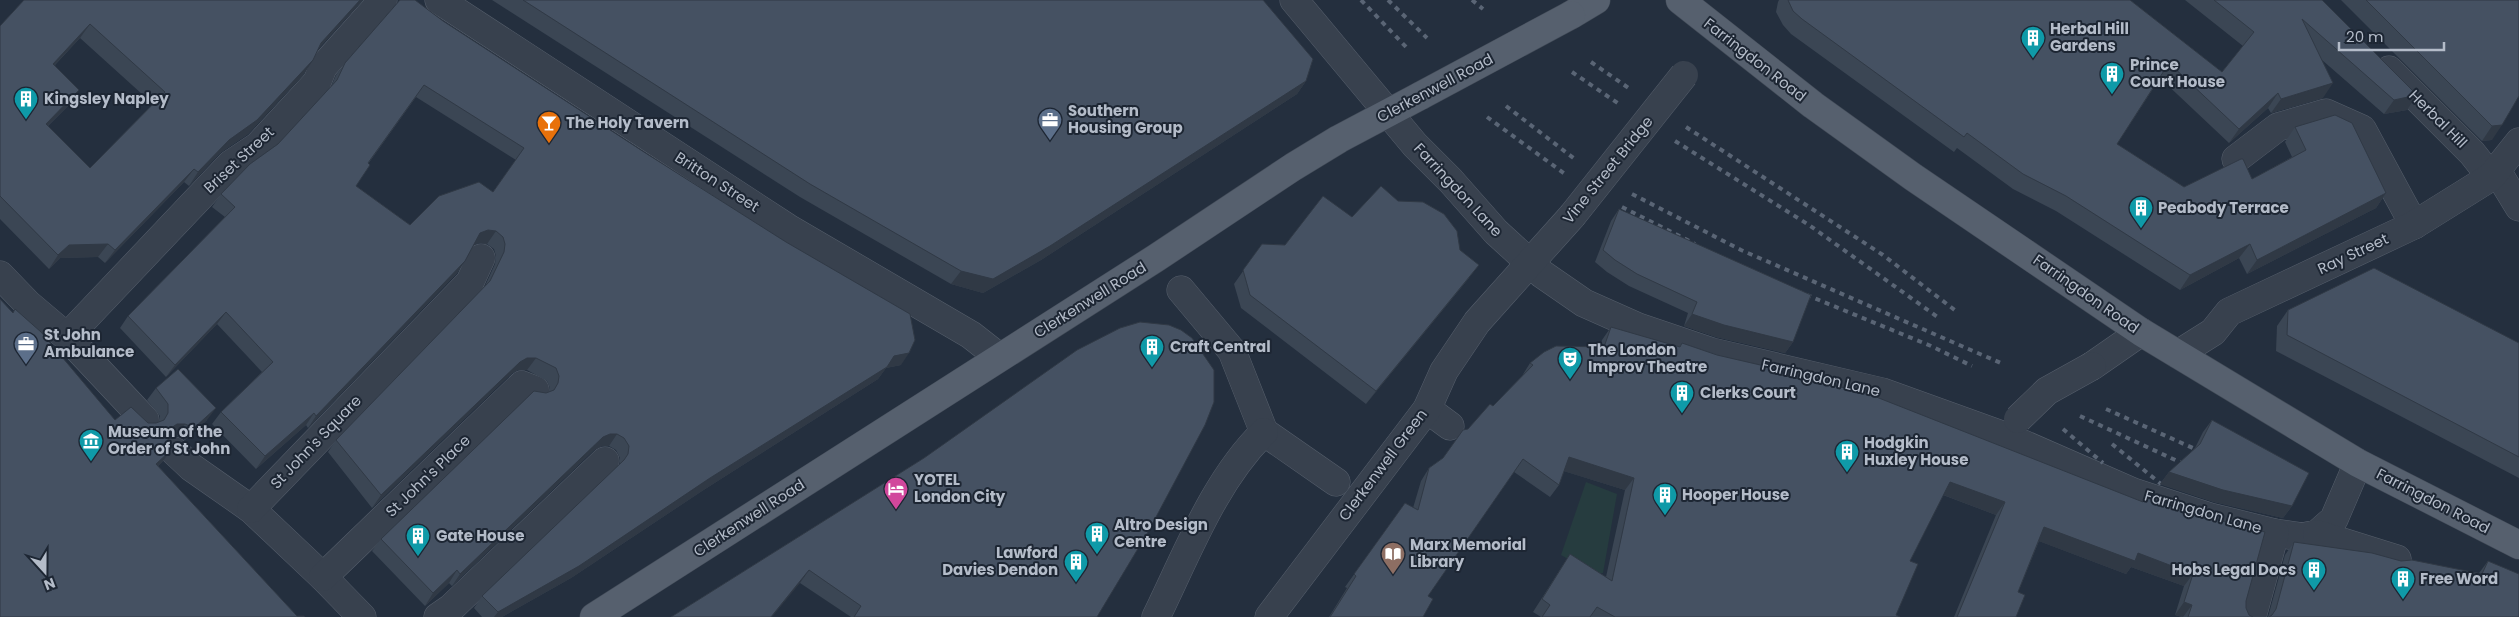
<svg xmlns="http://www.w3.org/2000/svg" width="2519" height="617" font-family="Poppins,sans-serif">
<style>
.green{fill:#263c3f}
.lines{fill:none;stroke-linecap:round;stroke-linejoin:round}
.minor-casing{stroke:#565f6c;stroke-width:29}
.major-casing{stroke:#414a57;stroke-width:29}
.minor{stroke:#38414e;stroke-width:28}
.major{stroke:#56606e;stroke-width:28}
.rail{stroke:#5a6575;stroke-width:4;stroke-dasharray:5 5;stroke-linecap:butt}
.minor-bridge-casing{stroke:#565f6c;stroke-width:29;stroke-linecap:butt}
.major-bridge-casing{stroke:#414a57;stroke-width:29;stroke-linecap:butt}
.minor-bridge{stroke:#38414e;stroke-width:28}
.major-bridge{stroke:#56606e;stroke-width:28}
.wall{fill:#3b4654;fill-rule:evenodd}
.shaded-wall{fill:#303945}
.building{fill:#455162;stroke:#303945;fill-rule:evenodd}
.labels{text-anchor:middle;stroke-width:4;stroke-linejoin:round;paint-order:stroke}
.poi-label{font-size:15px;font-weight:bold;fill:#b4bcc9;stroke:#1d2633;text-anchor:start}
.street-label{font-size:15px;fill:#b4bcc9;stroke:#1d2633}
</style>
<rect width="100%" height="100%" fill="#242f3e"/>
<!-- green -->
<polygon class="green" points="1586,482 1617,494 1603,573 1594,574 1561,555"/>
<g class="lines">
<defs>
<g id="minor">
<polyline points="439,0 788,228 971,335 999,357"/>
<polyline points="1294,0 1415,145 1451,181 1496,232 1542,274 1584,303 1638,327 1712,352 1882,392 2007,437 2133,492 2210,517 2275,533 2303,537 2317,534 2334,519 2358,463"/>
<polyline points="2389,70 2472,153 2491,177"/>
<polyline points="2236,159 2278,127 2326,113 2362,129 2414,225"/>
<polyline points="2497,171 2519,207"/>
<polyline points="0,275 28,304 67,337 145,420"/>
<polyline points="1181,290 1232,351 1264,432 1336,482"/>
<polyline points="67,337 231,164 258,146 317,82 323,67 383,0"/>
<polyline points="2178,354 2213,332 2229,312 2414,225 2491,177 2519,142"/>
<polyline points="2092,366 2141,332"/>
<polyline points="1427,409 1450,426"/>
<polyline points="174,451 191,467 251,509 323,577 362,617"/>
<polyline points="251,509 470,282 481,258"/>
<polyline points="2317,534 2397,559"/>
<polyline points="323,577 522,385 535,390"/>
<polyline points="438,617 451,608 605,461"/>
<path d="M1156 617C1187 554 1214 481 1264 432"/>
<polyline points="1269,617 1427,409 1444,371 1477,322 1572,216"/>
<polyline points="2252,617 2275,533"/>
</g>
<g id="major">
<polyline points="1680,0 1813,105 1913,177 2141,332 2358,463 2519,545"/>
<polyline points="1571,15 1596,0"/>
<polyline points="594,617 1156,258 1293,167 1339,139 1420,96"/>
</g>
</defs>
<!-- minor casing -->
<use href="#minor" class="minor-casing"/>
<!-- major casing -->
<use href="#major" class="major-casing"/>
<!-- minor -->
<use href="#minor" class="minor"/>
<!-- major -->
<use href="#major" class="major"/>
<!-- rail -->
<g class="rail">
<polyline points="1361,0 1407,48"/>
<polyline points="1388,0 1427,38"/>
<polyline points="1472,0 1483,9"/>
<polyline points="1591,62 1630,89"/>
<polyline points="1572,72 1619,104"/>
<polyline points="1506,106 1576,160"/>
<polyline points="1487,117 1565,174"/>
<polyline points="1686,127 1883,255 1956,311"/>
<polyline points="1675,141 1809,225 1939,318"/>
<polyline points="1632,194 1741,250 2003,364"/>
<polyline points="1622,207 1695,244"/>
<polyline points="1797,291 1931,346 1972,366"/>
<polyline points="2106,409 2195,449"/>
<polyline points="2080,416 2186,465"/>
<polyline points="2063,429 2103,463"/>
<polyline points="2112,444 2161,484"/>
</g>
<defs>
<g id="minor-bridge">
<polyline points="1572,216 1684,75"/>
<polyline points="2018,419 2047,391 2092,366"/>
</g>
<polyline id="major-bridge" points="1420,96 1571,15"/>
</defs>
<!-- minor-bridge casing -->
<use href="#minor-bridge" class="minor-bridge-casing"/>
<!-- major-bridge casing -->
<use href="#major-bridge" class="major-bridge-casing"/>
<!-- minor-bridge -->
<use href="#minor-bridge" class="minor-bridge"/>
<!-- major-bridge -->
<use href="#major-bridge" class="major-bridge"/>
</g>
<!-- wall -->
<g class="wall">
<path d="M24 0H363L318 49 304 74 248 134 220 153 189 186 184 182 105 263 98 257 60 258 49 269 0 219V26ZM80 38 153 104 90 168 48 126 70 104 55 65Z"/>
<path d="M400 0 901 365 886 368 878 379 702 491 571 578 502 617H482L474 608 482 596 620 464V458L616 450 609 446H602L594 450 452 586 449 583 425 606 372 551 381 539 546 393 550 391V388L547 381 527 370H518L511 374 372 508 328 452 336 440 485 286 495 264 496 256 494 249 487 244 479 243 474 245 465 261 457 273 308 428 306 425 256 469 212 424 221 412 262 372 217 324 166 377 120 328 128 316 225 217 212 207 221 194 278 144 331 87 336 75 345 63ZM416 97 516 160 493 192 410 225 356 186 368 164Z"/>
<polygon points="492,0 1263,0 1306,81 1297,94 1041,260 983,293 951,284 800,197"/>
<polygon points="1779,0 2130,0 2222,72 2243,46 2185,0 2322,0 2417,95 2407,110 2384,114 2322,60 2323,98 2271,113 2268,108 2229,143 2160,78 2117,144 2184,187 2252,179 2292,157 2285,142 2295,127 2386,193 2376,208 2247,274 2239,258 2180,290 2056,211 2013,189 1957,148 1954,152 1791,34 1783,25 1776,12 1778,2"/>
<polygon points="2341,0 2519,0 2492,140 2482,141"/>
<polygon points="1398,201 1460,250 1469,278 1366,404 1241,308 1234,284 1262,244 1285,245 1352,217"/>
<polygon points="1619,209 1793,342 1785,353 1716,337 1684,326 1688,313 1629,286 1607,272 1595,262 1611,221"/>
<polygon points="2288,310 2519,343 2519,478 2276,351 2277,326"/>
<polygon points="1611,327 1679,347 1682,343 1780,375 1861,391 2246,601 2246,608 2249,615 2253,617 2182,617 2175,615 2184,586 2131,567 2126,574 2039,541 2018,592 2016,617 1954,617 1996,515 1943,495 1910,561 1896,615 1900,617 1541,617 1533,612 1570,554 1606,577 1625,490 1564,471 1559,485 1550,497 1514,472 1428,596 1423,617 1329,617 1347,588 1345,587 1405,503 1413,508 1421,481 1429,468 1443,458 1468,429 1493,406 1522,376 1530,363 1600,347 1602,340"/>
<polygon points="156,388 207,420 185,440 177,436 169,436 167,437 163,461 158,466 297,616 0,617 115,420 156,423 160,422 160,416 147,400"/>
<polygon points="2212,420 2292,506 2283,518 2214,502 2160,484 2169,472 2195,448 2203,432"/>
<polygon points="924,458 1097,617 851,617 800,583 671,617"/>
<polygon points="2294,542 2401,561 2479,573 2488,561 2519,617 2268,617 2285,555"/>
</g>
<!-- shaded-wall -->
<g class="shaded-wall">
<polygon points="360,0 363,0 311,57 321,43"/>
<polygon points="90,24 80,38 43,77 53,64"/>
<polygon points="313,60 304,74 248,134 220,153 189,186 198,172 229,140"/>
<polygon points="1306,81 1297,94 1041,260 983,293 951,284 961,271"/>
<polygon points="2333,83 2323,98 2271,113 2281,99"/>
<polygon points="79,90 70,104 36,137 46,124"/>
<polygon points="2278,93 2268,108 2229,143 2239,129"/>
<polygon points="2417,95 2407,110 2384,114 2394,100"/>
<polygon points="2502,125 2492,140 2482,141 2492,126"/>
<polygon points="194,169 184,182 105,263 115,250"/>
<polygon points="2386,193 2376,208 2247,274 2257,260"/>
<polygon points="488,230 496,231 487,244 479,243 472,246 480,233"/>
<polygon points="108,244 98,257 60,258 49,269 58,255 69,245"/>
<polygon points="2250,244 2239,258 2180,290 2190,275"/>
<polygon points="465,261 457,273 308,428 316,416"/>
<polygon points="1479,265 1469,278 1366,404 1376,391"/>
<polygon points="226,312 217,324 166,377 175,365"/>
<polygon points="1692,314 1793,342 1785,353 1716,337 1684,326"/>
<polygon points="909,353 901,365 886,368 878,379 702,491 571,578 502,617 494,617 498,612 710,478 894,356"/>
<polygon points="527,358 536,358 527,370 518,370 511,374 372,508 381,495 520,362"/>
<polygon points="216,408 207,420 185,440 194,428"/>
<polygon points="314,413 306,425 256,469 265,456"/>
<polygon points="177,424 185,424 177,436 169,436 163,440 171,428"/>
<polygon points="610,434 617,434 609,446 602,446 594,450 452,586 460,574 603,437"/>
<polygon points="171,450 163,461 148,476 156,464"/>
<polygon points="1569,457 1634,478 1625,490 1560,470"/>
<polygon points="2169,472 2292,506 2283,518 2214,502 2160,484"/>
<polygon points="1950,482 2005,502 1996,515 1941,494"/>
<polygon points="2044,527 2138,553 2193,574 2184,586 2131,567 2126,574 2036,540"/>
<polygon points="457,570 449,583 425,606 433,593"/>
<polygon points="809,570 800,583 772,617 771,617"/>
<polygon points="2184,602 2192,605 2183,617 2175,615"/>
</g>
<!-- building -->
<g class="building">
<path d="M24 0H360L321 43 313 60 257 120 229 140 198 172 194 169 115 250 108 244 69 245 58 255 0 196V26ZM90 24 165 92 90 168 46 124 79 90 53 64Z"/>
<path d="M400 0H415L443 21 647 154 786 242 910 314 915 340 909 353 894 356 887 367 710 478 579 566 498 612 482 596 624 460 628 454 629 446 624 438 617 434H610L603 437 460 574 457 570 433 593 381 539 534 391 546 393 554 390 558 383 559 376 556 368 536 358H527L520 362 381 495 336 440 490 281 504 252 505 244 503 237 496 231 488 230 480 233 465 261 316 416 314 413 265 456 221 412 273 362 226 312 175 365 128 316 235 207 221 194 250 164 278 144 337 80 345 63ZM424 85 524 148 493 192 479 182 439 196 410 225 356 186 370 165 368 163Z"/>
<polygon points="523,0 1263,0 1313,59 1306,81 1050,246 993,279 961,271 810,184"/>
<polygon points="1788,0 2130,0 2222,72 2254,32 2214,0 2322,0 2417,95 2394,100 2302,19 2333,83 2281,99 2278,93 2239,129 2169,63 2117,144 2184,187 2241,159 2243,159 2252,179 2306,150 2295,127 2335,115 2352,123 2386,193 2257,260 2250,244 2190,275 2066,196 2023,174 1967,133 1964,137 1802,19 1793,11"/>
<polygon points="2366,0 2519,0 2519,96 2502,125 2492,126"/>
<polygon points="1381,186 1398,201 1423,202 1444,214 1457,231 1460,250 1479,265 1376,391 1250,295 1243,270 1262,244 1285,245 1323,196 1352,217"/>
<polygon points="1619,209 1811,295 1793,342 1724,325 1692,314 1697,302 1637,274 1615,260 1603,250"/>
<polygon points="2374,268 2519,343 2519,457 2287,335 2288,310"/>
<polygon points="0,299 13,313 15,309 41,332 115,420 131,407 148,423 156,423 164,420 168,413 168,404 156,388 178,369 216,408 194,428 185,424 177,424 171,428 167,436 171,450 156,464 297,616 304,616 305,617 0,617"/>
<polygon points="1140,322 1169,325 1181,330 1192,338 1214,370 1214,402 1205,425 1148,532 1097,617 854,617 861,606 809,570 771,617 671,617 924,458 1077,350 1120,328"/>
<polygon points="1611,327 1680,347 1682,343 1717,355 1782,370 1780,375 1861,391 2143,502 2147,498 2214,519 2265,532 2246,601 2246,608 2249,615 2253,617 2188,617 2192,605 2184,602 2193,574 2138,553 2135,561 2044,527 2018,592 2025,595 2016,617 1957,617 2005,502 1950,482 1910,561 1918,564 1896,615 1900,617 1615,617 1597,607 1590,617 1542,617 1550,605 1542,599 1570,554 1612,581 1634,478 1569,457 1559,485 1523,459 1428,596 1433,599 1423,617 1330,617 1356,576 1354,574 1405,503 1418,510 1429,468 1443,458 1463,430 1468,429 1490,404 1493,406 1533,365 1530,363 1544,352 1556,346 1604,347"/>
<polygon points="2212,420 2309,473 2292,506 2223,490 2169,472 2200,444"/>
<polygon points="2294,542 2372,553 2401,561 2412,560 2482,574 2488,561 2519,574 2519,617 2269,617 2272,615 2276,609"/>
</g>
<!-- icons -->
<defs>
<symbol id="building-pin" viewBox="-11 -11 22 30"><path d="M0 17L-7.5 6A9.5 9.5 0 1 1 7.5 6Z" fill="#0f9aa8" stroke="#1d2633"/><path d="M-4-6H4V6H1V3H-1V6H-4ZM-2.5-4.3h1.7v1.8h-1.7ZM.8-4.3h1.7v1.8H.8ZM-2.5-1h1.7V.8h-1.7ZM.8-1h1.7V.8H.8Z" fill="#fff"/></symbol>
<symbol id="office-pin" viewBox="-11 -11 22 30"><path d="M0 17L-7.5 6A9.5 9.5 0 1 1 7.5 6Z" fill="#5c6f8a" stroke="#1d2633"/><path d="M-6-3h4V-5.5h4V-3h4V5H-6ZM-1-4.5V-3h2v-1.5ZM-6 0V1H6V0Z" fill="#fff"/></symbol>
<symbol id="bar-pin" viewBox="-11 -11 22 30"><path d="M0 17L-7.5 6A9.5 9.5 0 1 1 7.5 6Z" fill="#e8710a" stroke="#1d2633"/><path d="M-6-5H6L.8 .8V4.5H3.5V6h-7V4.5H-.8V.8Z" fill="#fff"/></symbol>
<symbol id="theatre-pin" viewBox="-11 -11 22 30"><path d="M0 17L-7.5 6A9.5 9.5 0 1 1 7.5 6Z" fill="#0f9aa8" stroke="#1d2633"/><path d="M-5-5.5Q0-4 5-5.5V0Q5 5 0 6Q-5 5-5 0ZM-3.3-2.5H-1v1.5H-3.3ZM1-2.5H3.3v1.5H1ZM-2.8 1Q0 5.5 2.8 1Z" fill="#fff"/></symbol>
<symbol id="museum-pin" viewBox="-11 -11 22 30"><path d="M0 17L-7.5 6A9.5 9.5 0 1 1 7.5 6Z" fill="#0f9aa8" stroke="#1d2633"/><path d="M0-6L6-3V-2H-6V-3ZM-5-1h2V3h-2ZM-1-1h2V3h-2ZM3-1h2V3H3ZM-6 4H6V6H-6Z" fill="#fff"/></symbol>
<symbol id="hotel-pin" viewBox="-11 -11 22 30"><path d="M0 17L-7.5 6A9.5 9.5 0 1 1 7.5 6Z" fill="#d1479c" stroke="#1d2633"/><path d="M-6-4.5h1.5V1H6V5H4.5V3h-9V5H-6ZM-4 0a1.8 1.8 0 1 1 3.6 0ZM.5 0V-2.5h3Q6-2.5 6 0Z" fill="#fff"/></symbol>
<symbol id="library-pin" viewBox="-11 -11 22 30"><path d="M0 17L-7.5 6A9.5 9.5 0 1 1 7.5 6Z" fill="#8d6e63" stroke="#1d2633"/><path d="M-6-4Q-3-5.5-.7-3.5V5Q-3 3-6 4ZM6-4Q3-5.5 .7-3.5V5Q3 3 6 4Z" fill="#fff"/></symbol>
</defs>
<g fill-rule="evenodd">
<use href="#building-pin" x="2019" y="24" width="28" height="38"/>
<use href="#building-pin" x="2098" y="60" width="28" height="38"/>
<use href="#building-pin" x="12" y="85" width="28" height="38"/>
<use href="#office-pin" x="1036" y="106" width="28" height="38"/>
<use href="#bar-pin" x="535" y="109" width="28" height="38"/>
<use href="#building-pin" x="2127" y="194" width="28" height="38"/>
<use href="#office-pin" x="12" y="330" width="28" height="38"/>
<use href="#building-pin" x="1138" y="333" width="28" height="38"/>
<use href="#theatre-pin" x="1556" y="345" width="28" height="38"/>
<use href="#building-pin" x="1668" y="379" width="28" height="38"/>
<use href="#museum-pin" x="77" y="427" width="28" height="38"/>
<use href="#building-pin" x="1833" y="438" width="28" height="38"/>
<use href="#hotel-pin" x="882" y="475" width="28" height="38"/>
<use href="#building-pin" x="1651" y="481" width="28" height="38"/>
<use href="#building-pin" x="1083" y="520" width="28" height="38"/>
<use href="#building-pin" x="404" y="522" width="28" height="38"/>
<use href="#library-pin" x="1379" y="540" width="28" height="38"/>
<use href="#building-pin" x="1062" y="548" width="28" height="38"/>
<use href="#building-pin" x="2300" y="556" width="28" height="38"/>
<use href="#building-pin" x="2389" y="565" width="28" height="38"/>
</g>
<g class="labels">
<!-- poi labels -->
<g class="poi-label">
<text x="2050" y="34">Herbal Hill<tspan x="2050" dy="17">Gardens</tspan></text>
<text x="2130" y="70">Prince<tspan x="2130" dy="17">Court House</tspan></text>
<text x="44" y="104">Kingsley Napley</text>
<text x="1068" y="116">Southern<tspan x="1068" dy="17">Housing Group</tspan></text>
<text x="566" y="128">The Holy Tavern</text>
<text x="2158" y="213">Peabody Terrace</text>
<text x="44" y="340">St John<tspan x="44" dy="17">Ambulance</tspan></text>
<text x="1170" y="352">Craft Central</text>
<text x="1588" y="355">The London<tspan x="1588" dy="17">Improv Theatre</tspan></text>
<text x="1700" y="398">Clerks Court</text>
<text x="108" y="437">Museum of the<tspan x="108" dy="17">Order of St John</tspan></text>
<text x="1864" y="448">Hodgkin<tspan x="1864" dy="17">Huxley House</tspan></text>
<text x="914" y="485">YOTEL<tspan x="914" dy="17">London City</tspan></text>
<text x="1682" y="500">Hooper House</text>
<text x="1114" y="530">Altro Design<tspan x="1114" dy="17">Centre</tspan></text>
<text x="436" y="541">Gate House</text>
<text x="1410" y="550">Marx Memorial<tspan x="1410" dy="17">Library</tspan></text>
<text x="1058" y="558" text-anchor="end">Lawford<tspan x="1058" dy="17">Davies Dendon</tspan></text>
<text x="2296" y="575" text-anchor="end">Hobs Legal Docs</text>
<text x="2420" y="584">Free Word</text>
</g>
<!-- street labels -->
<g class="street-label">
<text transform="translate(1755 60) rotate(38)" y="5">Farringdon Road</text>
<text transform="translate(1435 88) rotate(-28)" y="5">Clerkenwell Road</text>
<text transform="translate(2438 119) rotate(45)" y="5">Herbal Hill</text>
<text transform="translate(239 160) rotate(-43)" y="5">Briset Street</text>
<text transform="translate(1608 170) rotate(-51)" y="5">Vine Street Bridge</text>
<text transform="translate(717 182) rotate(33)" y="5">Britton Street</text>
<text transform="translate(1458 190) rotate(47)" y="5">Farringdon Lane</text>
<text transform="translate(2353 254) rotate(-25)" y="5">Ray Street</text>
<text transform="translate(2086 294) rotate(35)" y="5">Farringdon Road</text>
<text transform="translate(1090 300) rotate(-32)" y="5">Clerkenwell Road</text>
<text transform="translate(1821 378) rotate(13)" y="5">Farringdon Lane</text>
<text transform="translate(316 442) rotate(-46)" y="5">St John's Square</text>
<text transform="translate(1383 465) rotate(-53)" y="5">Clerkenwell Green</text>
<text transform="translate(428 476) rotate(-44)" y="5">St John's Place</text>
<text transform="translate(2433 501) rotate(27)" y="5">Farringdon Road</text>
<text transform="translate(2203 512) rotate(16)" y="5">Farringdon Lane</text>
<text transform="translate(749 518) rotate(-33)" y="5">Clerkenwell Road</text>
</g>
</g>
<!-- north arrow -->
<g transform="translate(45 572) rotate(159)" stroke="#1d2633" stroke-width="4" paint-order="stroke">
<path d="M0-4L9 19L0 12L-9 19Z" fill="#b4bcc9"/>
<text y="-8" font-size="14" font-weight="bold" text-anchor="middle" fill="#b4bcc9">N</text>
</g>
<!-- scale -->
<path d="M2339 42v8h105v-8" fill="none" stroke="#b4bcc9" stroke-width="2.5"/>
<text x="2346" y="42" font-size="15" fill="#b4bcc9" stroke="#1d2633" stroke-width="4" paint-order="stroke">20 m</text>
</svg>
